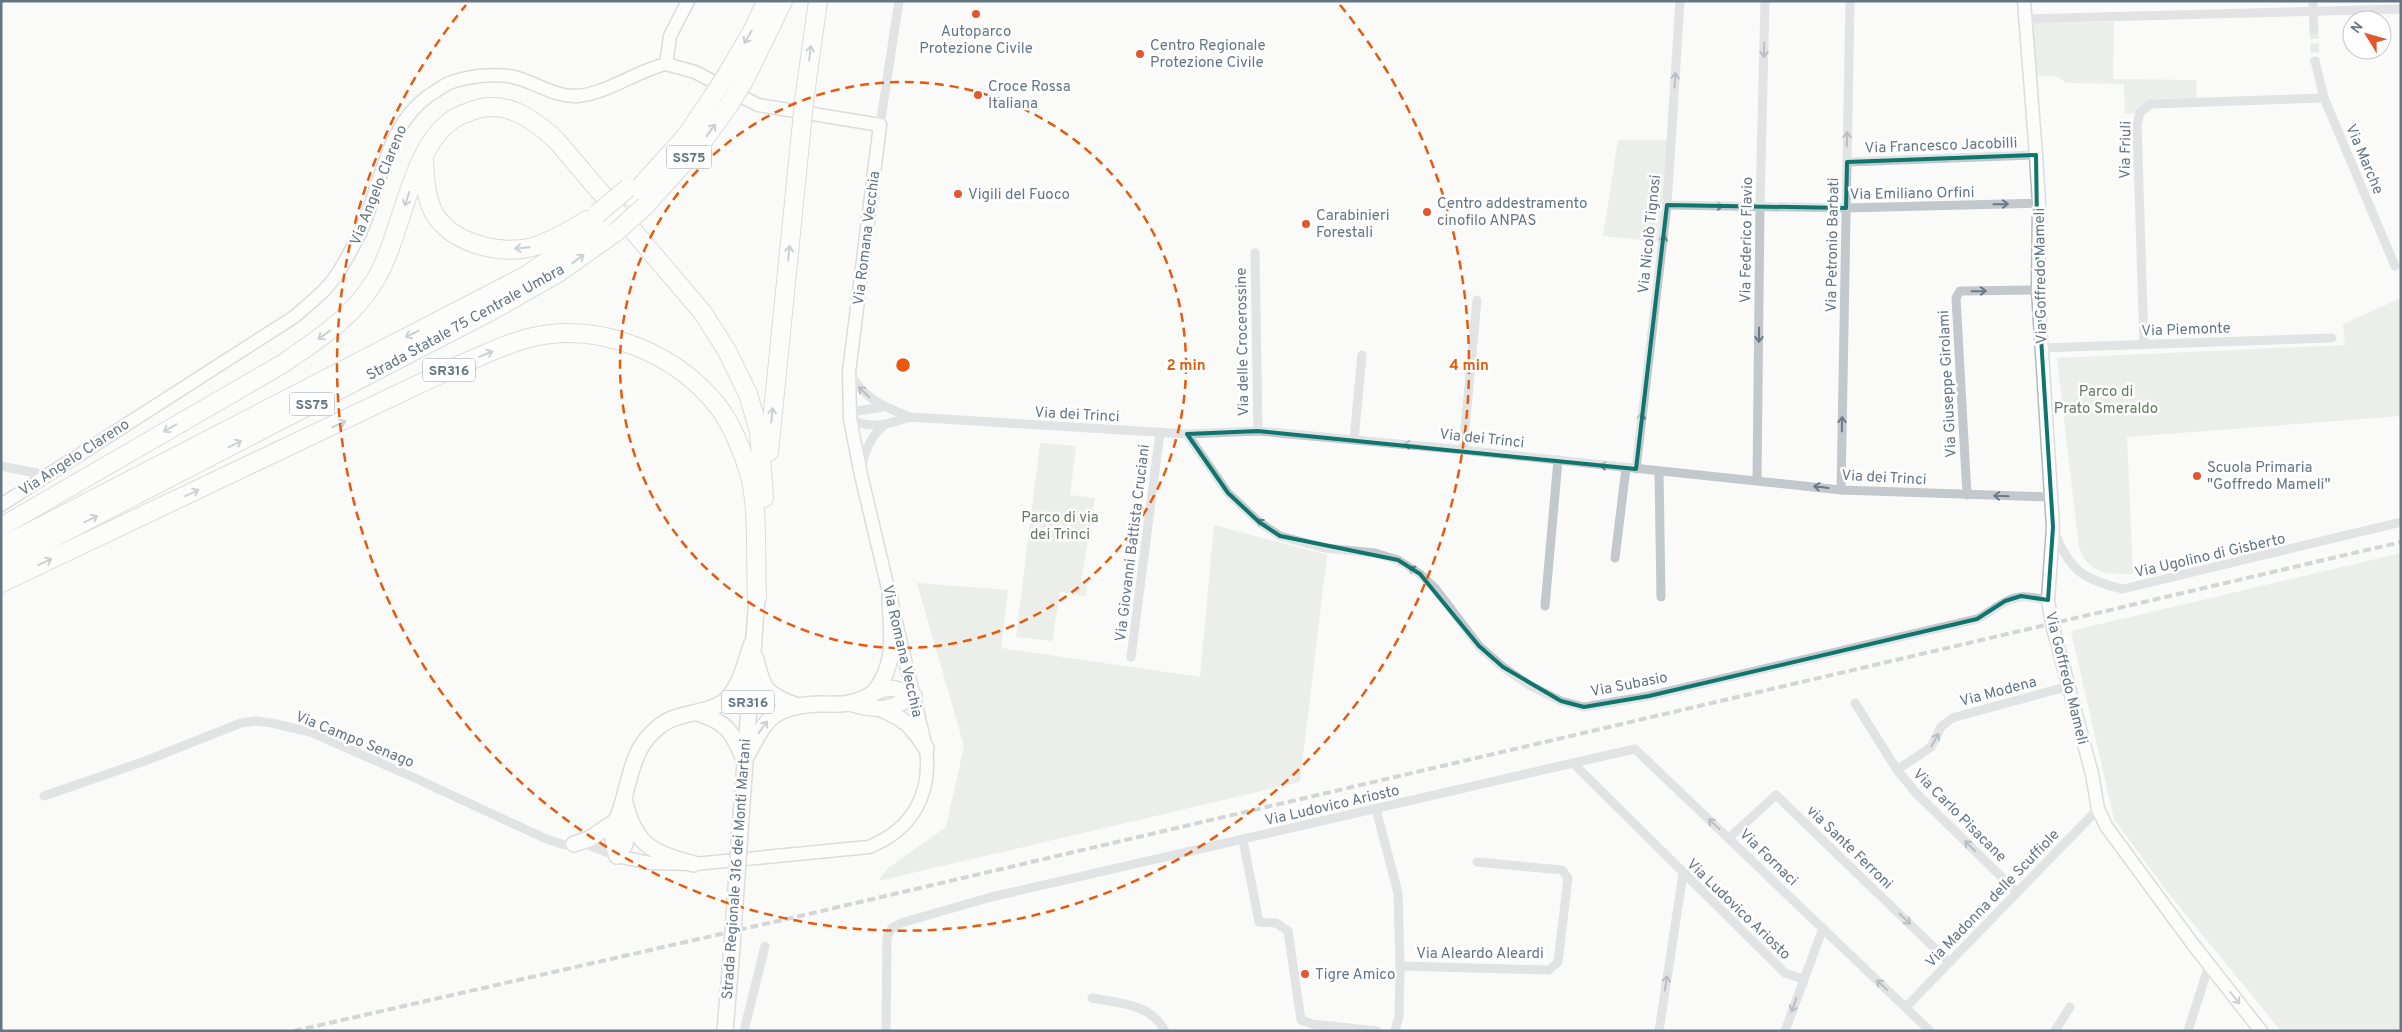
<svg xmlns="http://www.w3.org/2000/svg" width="2402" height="1032" font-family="Overpass,sans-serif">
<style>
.green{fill:#dadfd7}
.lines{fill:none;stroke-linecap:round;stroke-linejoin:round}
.street-tunnel{stroke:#d5d9db;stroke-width:9;stroke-dasharray:9 4.5;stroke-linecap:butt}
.secondary-casing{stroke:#b3babf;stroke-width:15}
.primary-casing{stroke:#b5babe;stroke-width:18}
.highway-casing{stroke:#b4b9bd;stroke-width:20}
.street{stroke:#c3c8cc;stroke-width:9}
.secondary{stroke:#fff;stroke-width:12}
.primary{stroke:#fff;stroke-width:15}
.highway{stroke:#fff;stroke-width:18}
.rail{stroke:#a2aab0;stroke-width:4;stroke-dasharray:8 4;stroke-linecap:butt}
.primary-bridge-casing{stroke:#b5babe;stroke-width:18;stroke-linecap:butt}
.highway-bridge-casing{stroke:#b4b9bd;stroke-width:20;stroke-linecap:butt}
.primary-bridge{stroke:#fff;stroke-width:15}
.highway-bridge{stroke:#fff;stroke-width:18}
.oneway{stroke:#939fa8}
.oneway2{stroke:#6a7a87}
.marked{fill:none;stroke:#0f766e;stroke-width:4;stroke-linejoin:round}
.ring{fill:none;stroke:#e8590c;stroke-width:2.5;stroke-dasharray:9 6}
.poi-dot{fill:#e4572e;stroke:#fff;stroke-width:2}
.labels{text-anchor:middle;stroke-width:5;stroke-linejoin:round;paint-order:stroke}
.shield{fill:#fff;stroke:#939fa8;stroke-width:1}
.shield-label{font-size:14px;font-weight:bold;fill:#657683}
.poi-label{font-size:15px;fill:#657683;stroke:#fff;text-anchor:start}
.street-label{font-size:15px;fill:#657683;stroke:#fff}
.park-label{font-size:15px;fill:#687a64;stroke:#fff}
.centre{fill:#e8590c;stroke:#fff;stroke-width:2.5}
.ring-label{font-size:15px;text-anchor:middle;font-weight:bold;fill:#e8590c;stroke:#fff;stroke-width:5;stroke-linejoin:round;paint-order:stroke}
</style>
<rect width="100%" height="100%" fill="#fafaf8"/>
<!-- green -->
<g class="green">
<path d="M2114 22 2113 79 2196 80 2197 99C2179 99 2143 93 2135 113L2125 114 2124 84 2067 83 2055 76H2036L2031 23Z"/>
<polygon points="1618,140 1671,140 1662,242 1603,236"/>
<path d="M2401 298V416L2127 437 2133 574C2106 574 2090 574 2079 548L2057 358 2345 345 2343 324Z"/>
<polygon points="1040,443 1076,446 1070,495 1095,498 1081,582 1087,583 1086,596 1060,592 1052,641 1016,637"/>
<polygon points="1214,525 1327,555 1300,782 878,881 888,868 946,827 964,746 917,583 1008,590 1001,648 1200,677"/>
<polygon points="2401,553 2401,1031 2281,1031 2169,894 2114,819 2071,631"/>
</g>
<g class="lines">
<!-- street-tunnel -->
<polyline class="street-tunnel" points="2314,30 2315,61"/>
<defs>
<g id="secondary">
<polyline points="2024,1 2036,155 2039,203 2038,290 2053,527 2048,600 2052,624 2092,774 2098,809 2106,826 2192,943 2261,1031"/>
<polyline points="666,64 670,36 688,1"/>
<path d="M1 505 294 317C311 302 330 288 341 268 348 256 355 244 361 231 382 183 386 120 436 91 441 88 447 83 452 82 469 76 491 74 509 76 533 80 552 97 577 96 609 93 636 71 666 64"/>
<path d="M617 856 650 863 694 864 869 847C913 829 932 794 926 748L861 475 850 419 849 372 880 125 758 105 695 72 666 64"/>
</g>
<g id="primary">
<path d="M756 659C763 690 766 694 795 705"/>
<path d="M875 691C898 662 891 631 890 596"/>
<path d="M849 703C875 711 890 711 914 696"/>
<path d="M881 709C905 719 912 726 926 748"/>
<path d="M698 713C727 723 731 730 743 757"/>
<path d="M747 755C767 717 774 706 819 704 829 704 840 705 850 703 880 696 879 678 914 696"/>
<path d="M624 799C635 845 650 852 694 864"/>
<polyline points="574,844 589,839 616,821"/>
<polyline points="739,845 757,597"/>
<path d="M617 856C607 831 618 822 624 798 632 769 635 744 661 725 680 711 706 715 725 701 740 688 746 660 752 643"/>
<polyline points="617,856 625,844 629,819"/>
<polyline points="734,917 737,875"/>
<polyline points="725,1031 732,947"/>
</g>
<g id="highway">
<polyline points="729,71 754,28 766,1"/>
<polyline points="745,79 783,1"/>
<polyline points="804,101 818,1"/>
<path d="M424 160C425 176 425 193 432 209 447 243 502 257 536 246 554 240 571 230 587 220"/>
<polyline points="631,197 686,136 713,96"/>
<polyline points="645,206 701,144 729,105"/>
<polyline points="769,452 802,123"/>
<path d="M1 527 284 363C318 339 352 318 374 282 403 236 409 150 452 120 457 116 463 114 469 112 503 97 532 118 556 140L703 313 727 351 748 394 759 431 764 498"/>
<polyline points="1,547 527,275 605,221"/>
<polyline points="1,565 493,310 558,273 616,232"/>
<path d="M1 583 457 366C487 354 518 337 551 334 609 328 672 354 711 398 729 417 741 447 749 472 759 509 755 558 757 597"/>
</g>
</defs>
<!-- secondary casing -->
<use href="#secondary" class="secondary-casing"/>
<!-- primary casing -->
<use href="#primary" class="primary-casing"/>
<!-- highway casing -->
<use href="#highway" class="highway-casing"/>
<!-- street -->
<g class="street">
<polyline points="2313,1 2314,30"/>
<polyline points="2027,19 2401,9"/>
<polyline points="2315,61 2324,98 2395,266"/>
<polyline points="880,125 899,1"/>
<polyline points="1847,162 2036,155"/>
<polyline points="1667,205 1846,208 2039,203"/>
<polyline points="1255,253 1258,431"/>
<polyline points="2144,345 2137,125 2140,112 2151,104 2324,98"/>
<polyline points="2041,348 2332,338"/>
<path d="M850 374C864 398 884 407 910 417L1187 434 1258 431 1463 450 1841 490 2050 497"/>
<path d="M883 407 857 411 850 419C871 430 889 424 910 417"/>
<path d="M1187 434 1228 493 1259 522 1280 536 1325 548 1375 553 1398 560 1420 574 1435 588 1479 646 1503 667 1529 685 1561 701 1584 707 1649 696 1977 619C1991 612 2004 599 2020 597 2028 596 2039 599 2048 600"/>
<polyline points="1354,439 1362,355"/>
<polyline points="1463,450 1477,300"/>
<polyline points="1,466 46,475"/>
<path d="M862 467C865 450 870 438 883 426"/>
<polyline points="1636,469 1667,205 1680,1"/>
<polyline points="1659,471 1661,597"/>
<polyline points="1757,480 1760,206 1765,1"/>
<polyline points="1841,490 1850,1"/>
<polyline points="1967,495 1956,298 1960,291 2038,290"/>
<path d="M2054 530C2068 569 2083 580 2123 589L2401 522"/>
<polyline points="1615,558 1626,468"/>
<polyline points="1545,606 1558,460"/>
<polyline points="1131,657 1160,432"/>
<polyline points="1855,703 1897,770 1917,794 2017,892"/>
<polyline points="1573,763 1635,749 1930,1031"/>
<polyline points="1897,770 1931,747 1941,727 1952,718 2069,686"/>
<polyline points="44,796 145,761 241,723 256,721 272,723 310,732 415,778 546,839 565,845 588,845 617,856"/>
<polyline points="1376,809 1398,893 1400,966 1399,1016 1395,1031"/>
<polyline points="1729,838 1776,795 1949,962"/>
<polyline points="1243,840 1259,922 1276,923 1288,931 1301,1020 1312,1024 1377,1031"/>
<polyline points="1400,966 1549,970 1558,962 1568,878 1562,870 1477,862"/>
<path d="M1092 998C1121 1004 1150 1003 1165 1031"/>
<polyline points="1906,1007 2098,809"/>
<polyline points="744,1031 765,946"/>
<polyline points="886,1031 887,937 892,928 901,923 991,897 1573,763 1785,973 1803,979"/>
<polyline points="1659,1031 1683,874"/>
<polyline points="1785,1031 1823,928"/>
<polyline points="2055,1031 2070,1007"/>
<polyline points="2188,1031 2209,965"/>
</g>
<!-- secondary -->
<use href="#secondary" class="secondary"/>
<!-- primary -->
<use href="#primary" class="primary"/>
<!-- highway -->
<use href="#highway" class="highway"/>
<!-- rail -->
<polyline class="rail" points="294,1031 800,916 2401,542"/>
<defs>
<g id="primary-bridge">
<polyline points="737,875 739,845"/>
<polyline points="732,947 734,917"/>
</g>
<g id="highway-bridge">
<polyline points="713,96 729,71"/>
<polyline points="729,105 745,79"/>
<polyline points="802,123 804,101"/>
<polyline points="597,214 628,188"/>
<polyline points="616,232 645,206"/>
</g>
</defs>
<!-- primary-bridge casing -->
<use href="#primary-bridge" class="primary-bridge-casing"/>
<!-- highway-bridge casing -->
<use href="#highway-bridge" class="highway-bridge-casing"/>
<!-- primary-bridge -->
<use href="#primary-bridge" class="primary-bridge"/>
<!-- highway-bridge -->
<use href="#highway-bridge" class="highway-bridge"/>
</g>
<!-- one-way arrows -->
<defs><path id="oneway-shaft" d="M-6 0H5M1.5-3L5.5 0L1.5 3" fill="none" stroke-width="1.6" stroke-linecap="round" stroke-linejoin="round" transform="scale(1.25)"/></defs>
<g class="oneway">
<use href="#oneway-shaft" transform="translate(748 37) rotate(120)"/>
<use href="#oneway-shaft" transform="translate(810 53) rotate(-83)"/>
<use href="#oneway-shaft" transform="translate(711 130) rotate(-54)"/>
<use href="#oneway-shaft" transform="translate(407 199) rotate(108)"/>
<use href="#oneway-shaft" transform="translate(522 248) rotate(175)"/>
<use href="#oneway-shaft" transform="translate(789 253) rotate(-84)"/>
<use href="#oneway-shaft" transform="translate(578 259) rotate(-36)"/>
<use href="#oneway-shaft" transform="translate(412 334) rotate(153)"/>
<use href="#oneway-shaft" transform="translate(324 335) rotate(144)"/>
<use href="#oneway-shaft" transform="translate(486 354) rotate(-22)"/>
<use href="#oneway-shaft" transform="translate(772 415) rotate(-84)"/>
<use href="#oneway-shaft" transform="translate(339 424) rotate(-26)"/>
<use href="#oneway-shaft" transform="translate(170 428) rotate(150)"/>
<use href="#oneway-shaft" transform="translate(235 444) rotate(-27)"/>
<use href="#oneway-shaft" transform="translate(192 493) rotate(-25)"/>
<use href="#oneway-shaft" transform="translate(91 519) rotate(-27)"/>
<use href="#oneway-shaft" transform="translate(45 562) rotate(-25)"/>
<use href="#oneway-shaft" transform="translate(763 727) rotate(-54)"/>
<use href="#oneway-shaft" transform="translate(2235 998) rotate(52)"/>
</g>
<g class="oneway2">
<use href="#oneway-shaft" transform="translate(1764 50) rotate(92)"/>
<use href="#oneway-shaft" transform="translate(1675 80) rotate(-86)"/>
<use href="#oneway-shaft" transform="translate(1847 139) rotate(-89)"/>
<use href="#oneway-shaft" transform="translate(2001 204) rotate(-1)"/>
<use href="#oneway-shaft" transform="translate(1716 206) rotate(1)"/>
<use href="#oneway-shaft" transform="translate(1663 242) rotate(-83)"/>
<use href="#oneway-shaft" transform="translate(1979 291) rotate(-1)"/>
<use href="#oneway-shaft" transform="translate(1759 335) rotate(91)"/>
<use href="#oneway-shaft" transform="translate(864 392) rotate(-136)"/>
<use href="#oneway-shaft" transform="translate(1641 420) rotate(-83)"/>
<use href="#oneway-shaft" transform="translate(1842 424) rotate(-89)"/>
<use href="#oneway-shaft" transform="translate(1411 445) rotate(-175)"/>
<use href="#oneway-shaft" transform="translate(1607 466) rotate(-174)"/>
<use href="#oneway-shaft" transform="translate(1821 487) rotate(-173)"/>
<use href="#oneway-shaft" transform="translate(2001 496) rotate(-178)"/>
<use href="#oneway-shaft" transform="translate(1263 524) rotate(-143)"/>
<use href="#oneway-shaft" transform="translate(1415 571) rotate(-147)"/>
<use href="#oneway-shaft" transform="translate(1935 740) rotate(-61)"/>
<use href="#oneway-shaft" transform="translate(1714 824) rotate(-137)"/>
<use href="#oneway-shaft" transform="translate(1970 846) rotate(-136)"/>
<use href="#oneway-shaft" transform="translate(1905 919) rotate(44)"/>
<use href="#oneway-shaft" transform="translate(1666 983) rotate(-81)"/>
<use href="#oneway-shaft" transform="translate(1882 985) rotate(-136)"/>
<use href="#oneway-shaft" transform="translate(1794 1005) rotate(109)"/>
</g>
<!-- marked area -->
<path d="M0 0H2402V1032H0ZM2036 155 2038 290 2053 527 2048 600 2021 596 2005 601 1977 619 1649 696 1584 707 1561 701 1503 667 1479 646 1420 574 1398 560 1280 536 1259 522 1228 493 1187 434 1258 431 1636 469 1667 205 1846 208 1847 162Z" fill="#fafaf8" fill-opacity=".55" fill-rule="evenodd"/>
<path class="marked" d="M2036 155 2038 290 2053 527 2048 600 2021 596 2005 601 1977 619 1649 696 1584 707 1561 701 1503 667 1479 646 1420 574 1398 560 1280 536 1259 522 1228 493 1187 434 1258 431 1636 469 1667 205 1846 208 1847 162Z"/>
<!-- distance rings -->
<g class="ring">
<circle cx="903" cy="365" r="283"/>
<path d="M1340 5A566 566 0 1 1 466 5"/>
</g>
<!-- markers -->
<g class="poi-dot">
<circle cx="976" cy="14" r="5"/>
<circle cx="1140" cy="54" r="5"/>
<circle cx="978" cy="95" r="5"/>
<circle cx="958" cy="194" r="5"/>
<circle cx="1427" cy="212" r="5"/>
<circle cx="1306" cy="224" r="5"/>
<circle cx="2197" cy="476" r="5"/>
<circle cx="1305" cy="974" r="5"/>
</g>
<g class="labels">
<!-- shield labels -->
<g class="shield">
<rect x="666.5" y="145.5" width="45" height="23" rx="4"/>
<rect x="423" y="358.5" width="52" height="23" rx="4"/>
<rect x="289.5" y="392.5" width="45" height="23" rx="4"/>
<rect x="722" y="690.5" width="52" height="23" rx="4"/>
</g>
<g class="shield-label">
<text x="689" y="162">SS75</text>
<text x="449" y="375">SR316</text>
<text x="312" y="409">SS75</text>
<text x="748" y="707">SR316</text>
</g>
<!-- poi labels -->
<g class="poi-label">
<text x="976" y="36" text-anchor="middle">Autoparco<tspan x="976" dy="17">Protezione Civile</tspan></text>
<text x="1150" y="50">Centro Regionale<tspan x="1150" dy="17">Protezione Civile</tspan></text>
<text x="988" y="91">Croce Rossa<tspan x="988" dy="17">Italiana</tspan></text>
<text x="968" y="199">Vigili del Fuoco</text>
<text x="1437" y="208">Centro addestramento<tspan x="1437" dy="17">cinofilo ANPAS</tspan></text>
<text x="1316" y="220">Carabinieri<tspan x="1316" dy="17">Forestali</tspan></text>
<text x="2207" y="472">Scuola Primaria<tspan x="2207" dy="17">"Goffredo Mameli"</tspan></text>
<text x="1315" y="979">Tigre Amico</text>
</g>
<!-- street labels -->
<g class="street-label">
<text transform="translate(1941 145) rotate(-2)" y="5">Via Francesco Jacobilli</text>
<text transform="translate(2125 150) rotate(-89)" y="5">Via Friuli</text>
<text transform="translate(2365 159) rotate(67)" y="5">Via Marche</text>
<text transform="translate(378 185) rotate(-68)" y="5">Via Angelo Clareno</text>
<text transform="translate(1912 193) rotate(-1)" y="5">Via Emiliano Orfini</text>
<text transform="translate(1649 234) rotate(-84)" y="5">Via Nicolò Tignosi</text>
<text transform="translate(866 238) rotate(-83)" y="5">Via Romana Vecchia</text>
<text transform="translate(1746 240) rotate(-89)" y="5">Via Federico Flavio</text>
<text transform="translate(1832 245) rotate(-89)" y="5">Via Petronio Barbati</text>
<text transform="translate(2040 276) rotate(-91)" y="5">Via Goffredo Mameli</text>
<text transform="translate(465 322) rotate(-29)" y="5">Strada Statale 75 Centrale Umbra</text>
<text transform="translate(2186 329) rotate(-2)" y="5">Via Piemonte</text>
<text transform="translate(1242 342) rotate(-91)" y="5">Via delle Crocerossine</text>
<text transform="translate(1947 384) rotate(-93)" y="5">Via Giuseppe Girolami</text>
<text transform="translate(1077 414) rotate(3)" y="5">Via dei Trinci</text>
<text transform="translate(1482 438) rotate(6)" y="5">Via dei Trinci</text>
<text transform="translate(74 457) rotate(-33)" y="5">Via Angelo Clareno</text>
<text transform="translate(1884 477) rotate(3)" y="5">Via dei Trinci</text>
<text transform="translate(1132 543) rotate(-83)" y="5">Via Giovanni Battista Cruciani</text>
<text transform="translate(2210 555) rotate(-13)" y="5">Via Ugolino di Gisberto</text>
<text transform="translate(903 651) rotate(77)" y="5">Via Romana Vecchia</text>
<text transform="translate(2067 678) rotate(76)" y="5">Via Goffredo Mameli</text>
<text transform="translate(1629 684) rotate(-11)" y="5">Via Subasio</text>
<text transform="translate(1998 691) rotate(-15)" y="5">Via Modena</text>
<text transform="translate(355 739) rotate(22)" y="5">Via Campo Senago</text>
<text transform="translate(1332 805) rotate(-13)" y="5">Via Ludovico Ariosto</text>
<text transform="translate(1960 815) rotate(45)" y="5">Via Carlo Pisacane</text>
<text transform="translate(1850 847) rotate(44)" y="5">via Sante Ferroni</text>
<text transform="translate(1769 857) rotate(44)" y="5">Via Fornaci</text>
<text transform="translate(736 869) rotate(-86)" y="5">Strada Regionale 316 dei Monti Martani</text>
<text transform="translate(1992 898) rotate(-46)" y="5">Via Madonna delle Scuffiole</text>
<text transform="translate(1739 909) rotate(44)" y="5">Via Ludovico Ariosto</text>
<text x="1480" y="958">Via Aleardo Aleardi</text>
</g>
<!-- park labels -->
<g class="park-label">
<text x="2106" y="396">Parco di<tspan x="2106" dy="17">Prato Smeraldo</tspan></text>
<text x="1060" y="522">Parco di via<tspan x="1060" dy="17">dei Trinci</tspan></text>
</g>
</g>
<circle cx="903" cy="365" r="8" class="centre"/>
<g class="ring-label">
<text x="1186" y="370">2 min</text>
<text x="1469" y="370">4 min</text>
</g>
<!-- border -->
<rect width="2402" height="1032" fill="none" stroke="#657683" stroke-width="5"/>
<!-- north arrow -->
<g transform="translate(2367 35) rotate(307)"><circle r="24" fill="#ffffff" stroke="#c1c8cd"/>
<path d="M0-4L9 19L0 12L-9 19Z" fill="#e4572e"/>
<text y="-8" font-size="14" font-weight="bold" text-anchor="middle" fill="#657683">N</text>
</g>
</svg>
